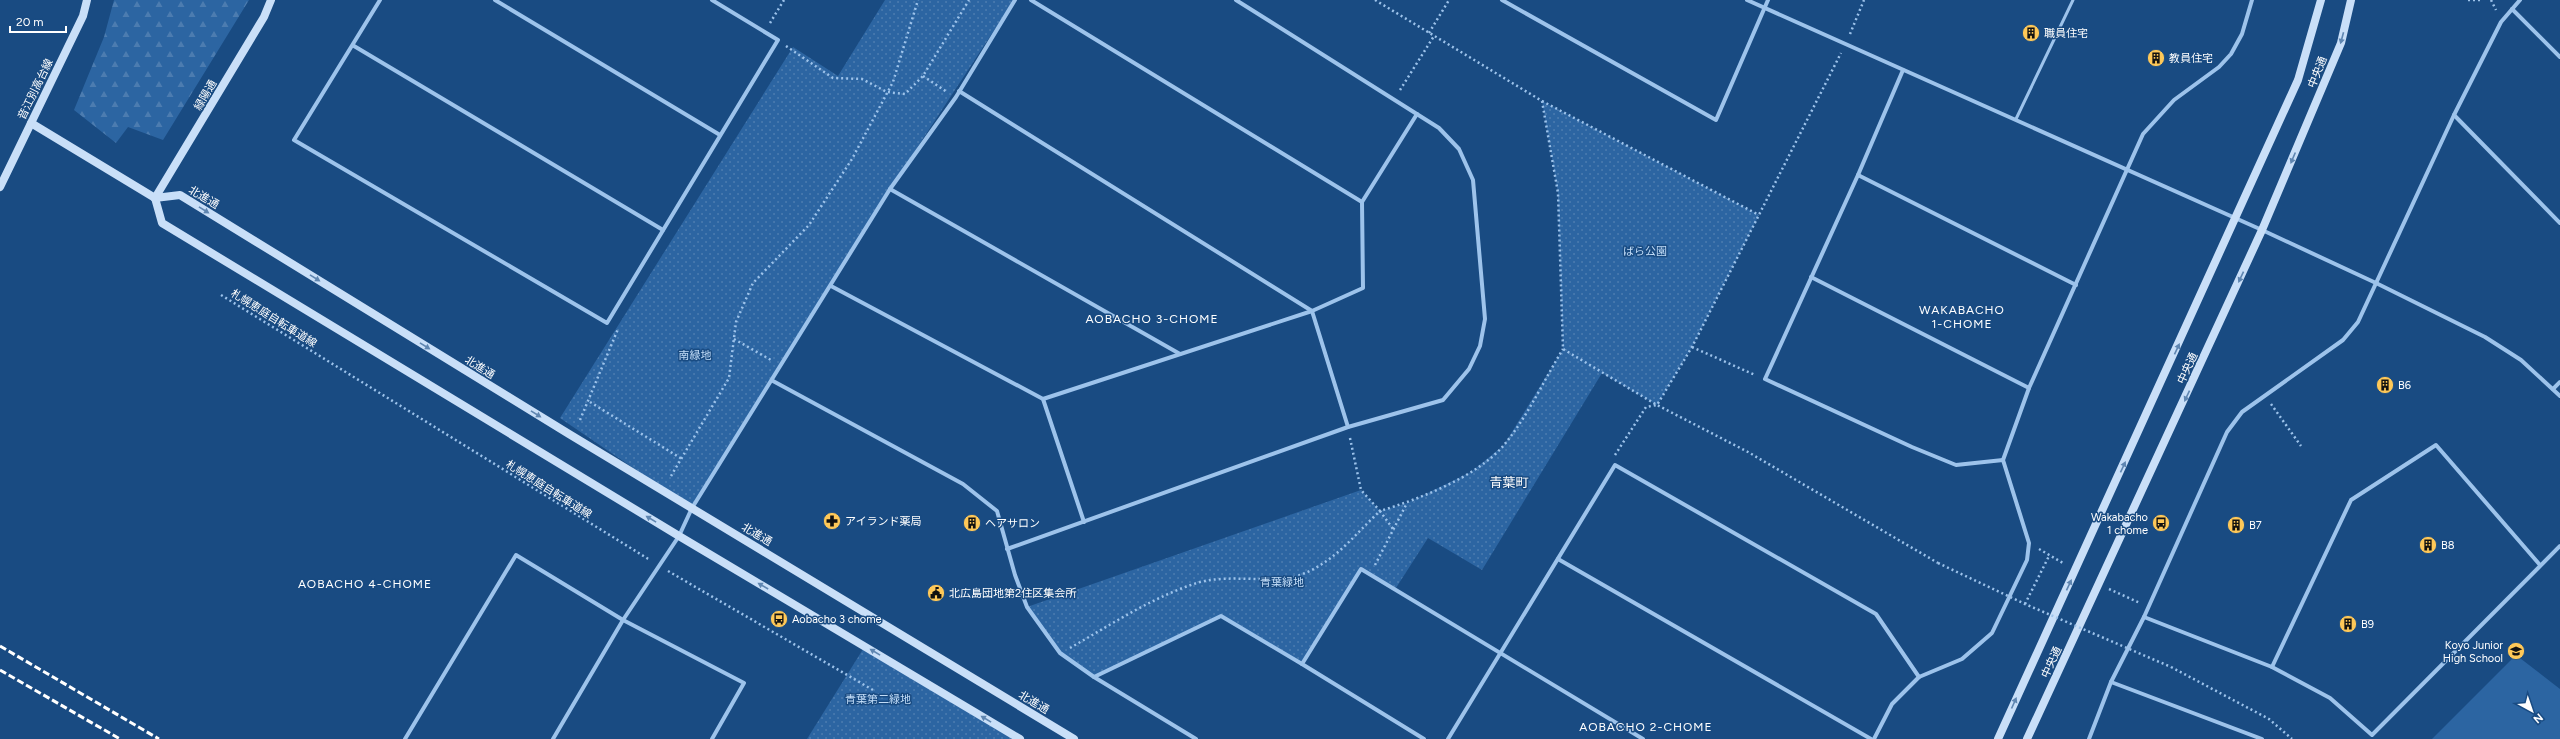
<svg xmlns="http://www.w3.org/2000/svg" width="2560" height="739" font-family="Figtree,'Noto Sans JP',sans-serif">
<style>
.grass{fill:url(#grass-dots)}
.forest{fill:url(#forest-firs)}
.pitch{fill:#2c65a2}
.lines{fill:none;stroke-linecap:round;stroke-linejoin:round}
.path{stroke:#9dc3eb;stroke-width:2.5;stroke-dasharray:2 3;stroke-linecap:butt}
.lane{stroke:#9dc3eb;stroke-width:3}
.street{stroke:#9dc3eb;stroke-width:4}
.secondary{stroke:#c9dff8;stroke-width:8}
.rail{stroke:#fff;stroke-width:3;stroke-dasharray:7 3;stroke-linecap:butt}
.path-bridge{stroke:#9dc3eb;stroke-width:2.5;stroke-dasharray:2 3;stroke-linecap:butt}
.oneway{fill:#5f86b1}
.labels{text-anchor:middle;stroke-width:3;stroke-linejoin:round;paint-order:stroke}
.poi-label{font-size:11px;fill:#fff;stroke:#194b82;text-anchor:start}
.street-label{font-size:11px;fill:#fff;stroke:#194b82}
.park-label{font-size:11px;fill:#c2ddf8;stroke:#194b82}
.neighbourhood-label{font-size:12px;letter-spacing:1px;fill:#fff;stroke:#194b82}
.quarter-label{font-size:13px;fill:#fff;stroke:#194b82}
</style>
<defs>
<pattern id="grass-dots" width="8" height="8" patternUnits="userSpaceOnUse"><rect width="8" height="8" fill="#2c65a2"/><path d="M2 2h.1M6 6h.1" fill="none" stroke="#4c7cb0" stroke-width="1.8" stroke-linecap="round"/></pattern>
<pattern id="forest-firs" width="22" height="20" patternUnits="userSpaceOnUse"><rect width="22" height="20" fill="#2c65a2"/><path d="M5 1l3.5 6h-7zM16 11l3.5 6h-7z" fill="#4c7cb0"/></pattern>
</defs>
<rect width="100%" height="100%" fill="#194b82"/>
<!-- grass -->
<g class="grass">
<polygon points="885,0 1014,0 890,189 692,508 560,418 793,47 838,76"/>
<polygon points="1542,101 1759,215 1692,347 1657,405 1602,373 1482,570 1428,538 1394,591 1361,570 1302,664 1221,616 1094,677 1060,653 1027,607 1361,490 1380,511 1407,503 1471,472 1504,445 1563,349 1558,193"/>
<polygon points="865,646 1020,739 807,739"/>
</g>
<!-- forest -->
<polygon class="forest" points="114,0 249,0 163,140 128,127 116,143 74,110 104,37"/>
<!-- pitch -->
<polygon class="pitch" points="2516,655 2560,689 2560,739 2432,739"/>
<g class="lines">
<!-- path -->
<g class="path">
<polyline points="1375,0 1542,101 1558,193 1563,349 1657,405 1748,452 1938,563"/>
<polyline points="2468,0 2483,0"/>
<polyline points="2491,0 2496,10"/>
<polyline points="770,23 784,0"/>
<polyline points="1429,33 1449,0"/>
<polyline points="1850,34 1864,0"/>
<polyline points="786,46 833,78 862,79 887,92 905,94 923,76 969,0"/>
<polyline points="923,76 947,92"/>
<polyline points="1400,90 1434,36"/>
<polyline points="1542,101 1759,215"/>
<polyline points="221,295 650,560"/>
<polyline points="734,339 771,360"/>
<polyline points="1692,347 1755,375"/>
<polyline points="590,402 682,459"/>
<polyline points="2271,404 2301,446"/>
<polyline points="580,420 618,329"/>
<path d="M1350 438 1361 490 1380 511C1419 499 1477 477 1504 445 1528 416 1544 380 1563 349"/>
<polyline points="1615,455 1646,407 1657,405 1692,347 1841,53"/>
<polyline points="671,476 729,378 736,322 753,283 809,225 852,159 893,82 918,0"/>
<polyline points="2039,549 2063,563"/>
<polyline points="1375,565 1407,503"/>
<polyline points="668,571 873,690"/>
<polyline points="2109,589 2140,603"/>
<polyline points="2025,604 2049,556"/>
<path d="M1070 648C1112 624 1154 596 1200 582 1221 577 1240 579 1261 579 1271 579 1285 580 1294 577 1332 566 1353 536 1380 511L1393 529"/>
<polyline points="2171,667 2269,719 2292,739"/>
</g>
<!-- lane -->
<polyline class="lane" points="2016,119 2073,0"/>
<!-- street -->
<g class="street">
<polyline points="380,0 294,140 607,323 778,40 712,0"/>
<polyline points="495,0 720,135"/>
<polyline points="1031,0 1362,202"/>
<polyline points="1502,0 1716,120 1768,0"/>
<polyline points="1747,0 2262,230 2376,283 2485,337 2521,360 2560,396"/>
<polyline points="2512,9 2560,57"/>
<polyline points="354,46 663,230"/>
<polyline points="1903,70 1858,175 1765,379 1912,447 1956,465 2003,460"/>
<polyline points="959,91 1312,311 1348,427"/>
<polyline points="2454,115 2560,223"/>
<polyline points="1858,175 2076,285"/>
<polyline points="890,189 1180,354"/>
<polyline points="1811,277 2029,388"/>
<polyline points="831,286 1043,399 1084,522"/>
<polyline points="773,381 963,484 997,511 1015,575 1027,607 1060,653 1094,677 1196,739"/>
<polyline points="2553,389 2560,382"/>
<polyline points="1043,399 1312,311 1363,288 1362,202 1417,114"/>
<polyline points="1007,549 1348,427 1443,400 1469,369 1480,346 1485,319 1473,180 1459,149 1439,128 1236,0"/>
<polyline points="1558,559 1871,739"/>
<polyline points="2144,617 2272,667 2330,698 2372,735 2560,546"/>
<polyline points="2272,667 2351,500 2436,445 2540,565"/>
<polyline points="1094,677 1221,616 1302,664"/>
<polyline points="2111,682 2262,739"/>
<polyline points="405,739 516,555 623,620 744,683 712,739"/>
<polyline points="553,739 623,620 679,536 692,508 890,189 956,97 1015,0"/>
<polyline points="1424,739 1302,664 1361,569 1643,739"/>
<polyline points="1448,739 1615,465 1876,614 1919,677"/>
<polyline points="1874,739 1892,704 1919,677 1962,659 1992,633 2027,560 2029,543 2003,460 2029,388 2143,134 2174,100 2219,67 2231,54 2242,34 2252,0"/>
<polyline points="2089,739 2111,682 2144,617 2227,432 2242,412 2343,340 2358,322 2454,115 2501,22 2520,0"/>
</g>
<!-- secondary -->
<g class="secondary">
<polyline points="31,123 155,198"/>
<polyline points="0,187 83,16 87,0"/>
<polyline points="155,198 180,195 569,434 1074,739"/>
<polyline points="155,198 162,223 679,536 1020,739"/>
<polyline points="155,198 264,17 271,0"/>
<polyline points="1998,739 2298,80 2321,0"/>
<polyline points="2027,739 2262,230 2341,43 2351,0"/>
</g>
<!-- rail -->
<g class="rail">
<polyline points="0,646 159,739"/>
<polyline points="0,670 120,739"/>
</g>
<!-- path-bridge -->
<polyline class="path-bridge" points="1938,563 2025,604 2171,667"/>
</g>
<!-- one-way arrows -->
<defs><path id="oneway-solid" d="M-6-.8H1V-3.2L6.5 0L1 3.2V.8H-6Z"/></defs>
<g class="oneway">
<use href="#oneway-solid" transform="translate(2342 38) rotate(105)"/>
<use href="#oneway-solid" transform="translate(2293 158) rotate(113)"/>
<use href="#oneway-solid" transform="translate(204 210) rotate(32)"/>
<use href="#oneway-solid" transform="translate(2241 277) rotate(115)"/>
<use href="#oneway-solid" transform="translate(315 278) rotate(32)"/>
<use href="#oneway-solid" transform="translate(425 346) rotate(32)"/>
<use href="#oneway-solid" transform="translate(2177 349) rotate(-65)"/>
<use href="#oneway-solid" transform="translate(2187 396) rotate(115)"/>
<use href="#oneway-solid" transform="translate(536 414) rotate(32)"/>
<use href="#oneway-solid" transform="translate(2123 467) rotate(-65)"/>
<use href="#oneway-solid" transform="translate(651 519) rotate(-149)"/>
<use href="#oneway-solid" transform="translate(2069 585) rotate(-65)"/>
<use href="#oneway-solid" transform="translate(763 586) rotate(-150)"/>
<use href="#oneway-solid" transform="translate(875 652) rotate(-149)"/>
<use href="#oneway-solid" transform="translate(2014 703) rotate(-66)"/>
<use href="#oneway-solid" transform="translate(986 719) rotate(-149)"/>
</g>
<!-- icons -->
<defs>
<symbol id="building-disc" viewBox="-11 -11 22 22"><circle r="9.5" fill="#fec858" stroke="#194b82"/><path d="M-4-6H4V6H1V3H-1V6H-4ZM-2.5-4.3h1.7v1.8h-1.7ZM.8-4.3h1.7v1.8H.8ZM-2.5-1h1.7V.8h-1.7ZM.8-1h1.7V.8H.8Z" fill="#111"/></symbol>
<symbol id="pharmacy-disc" viewBox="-11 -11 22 22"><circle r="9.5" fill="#fec858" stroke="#194b82"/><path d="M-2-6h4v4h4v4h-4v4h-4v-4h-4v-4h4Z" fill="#111"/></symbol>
<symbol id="bus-disc" viewBox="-11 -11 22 22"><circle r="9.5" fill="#fec858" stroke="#194b82"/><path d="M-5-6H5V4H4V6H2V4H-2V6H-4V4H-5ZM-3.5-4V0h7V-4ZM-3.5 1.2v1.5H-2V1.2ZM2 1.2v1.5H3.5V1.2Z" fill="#111"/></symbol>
<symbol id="civic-disc" viewBox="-11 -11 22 22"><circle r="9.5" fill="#fec858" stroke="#194b82"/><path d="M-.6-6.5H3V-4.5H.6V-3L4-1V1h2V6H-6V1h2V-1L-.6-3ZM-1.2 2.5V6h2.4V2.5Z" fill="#111"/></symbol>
<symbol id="school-disc" viewBox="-11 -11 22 22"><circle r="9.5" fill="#fec858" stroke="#194b82"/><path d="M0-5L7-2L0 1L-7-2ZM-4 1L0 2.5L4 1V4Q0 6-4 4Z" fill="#111"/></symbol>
</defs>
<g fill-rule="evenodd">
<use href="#building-disc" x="2021" y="23" width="20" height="20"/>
<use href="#building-disc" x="2146" y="48" width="20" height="20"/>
<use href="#building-disc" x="2375" y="375" width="20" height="20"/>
<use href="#pharmacy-disc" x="822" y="511" width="20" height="20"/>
<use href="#building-disc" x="962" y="513" width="20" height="20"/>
<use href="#bus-disc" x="2151" y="513" width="20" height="20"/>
<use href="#building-disc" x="2226" y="515" width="20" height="20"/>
<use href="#building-disc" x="2418" y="535" width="20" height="20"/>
<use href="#civic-disc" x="926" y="583" width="20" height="20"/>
<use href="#bus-disc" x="769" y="609" width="20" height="20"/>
<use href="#building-disc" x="2338" y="614" width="20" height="20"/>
<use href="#school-disc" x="2506" y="641" width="20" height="20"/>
</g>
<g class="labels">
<!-- poi labels -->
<g class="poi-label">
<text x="2044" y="37">職員住宅</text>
<text x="2169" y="62">教員住宅</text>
<text x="2398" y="389">B6</text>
<text x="2148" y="521" text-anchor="end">Wakabacho<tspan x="2148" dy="13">1 chome</tspan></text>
<text x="845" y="525">アイランド薬局</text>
<text x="985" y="527">ヘアサロン</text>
<text x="2249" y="529">B7</text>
<text x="2441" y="549">B8</text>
<text x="949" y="597">北広島団地第2住区集会所</text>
<text x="792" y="623">Aobacho 3 chome</text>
<text x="2361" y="628">B9</text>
<text x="2503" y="649" text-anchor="end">Koyo Junior<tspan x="2503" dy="13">High School</tspan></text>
</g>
<!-- street labels -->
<g class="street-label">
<text transform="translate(2317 72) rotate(-68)" y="4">中央通</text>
<text transform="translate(35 89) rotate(-64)" y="4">音江別高台線</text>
<text transform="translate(205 95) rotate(-59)" y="4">緑陽通</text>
<text transform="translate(204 197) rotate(31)" y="4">北進通</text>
<text transform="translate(274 318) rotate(32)" y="4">札幌恵庭自転車道線</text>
<text transform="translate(480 367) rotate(32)" y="4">北進通</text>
<text transform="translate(2187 368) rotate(-65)" y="4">中央通</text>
<text transform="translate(549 489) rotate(32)" y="4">札幌恵庭自転車道線</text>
<text transform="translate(757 534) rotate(31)" y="4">北進通</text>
<text transform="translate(2051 662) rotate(-65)" y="4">中央通</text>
<text transform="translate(1034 702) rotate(31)" y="4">北進通</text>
</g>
<!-- park labels -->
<g class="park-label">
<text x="1645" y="255">ばら公園</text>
<text x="695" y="359">南緑地</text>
<text x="1282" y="586">青葉緑地</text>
<text x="878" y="703">青葉第二緑地</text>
</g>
<!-- neighbourhood labels -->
<g class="neighbourhood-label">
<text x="1962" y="314">WAKABACHO<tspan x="1962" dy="14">1-CHOME</tspan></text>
<text x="1152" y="323">AOBACHO 3-CHOME</text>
<text x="365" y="588">AOBACHO 4-CHOME</text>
<text x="1646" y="731">AOBACHO 2-CHOME</text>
</g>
<!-- quarter labels -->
<g class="quarter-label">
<text x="1509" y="487">青葉町</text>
</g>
</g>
<!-- north arrow -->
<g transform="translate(2532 711) rotate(140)" stroke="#194b82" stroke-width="3" paint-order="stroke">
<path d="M0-3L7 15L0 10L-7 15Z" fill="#ffffff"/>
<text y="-6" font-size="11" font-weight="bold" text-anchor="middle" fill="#ffffff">N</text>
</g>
<!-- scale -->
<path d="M10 26v6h56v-6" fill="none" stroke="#ffffff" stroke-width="2"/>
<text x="16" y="26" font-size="12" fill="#ffffff" stroke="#194b82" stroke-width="3" paint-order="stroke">20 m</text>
</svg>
